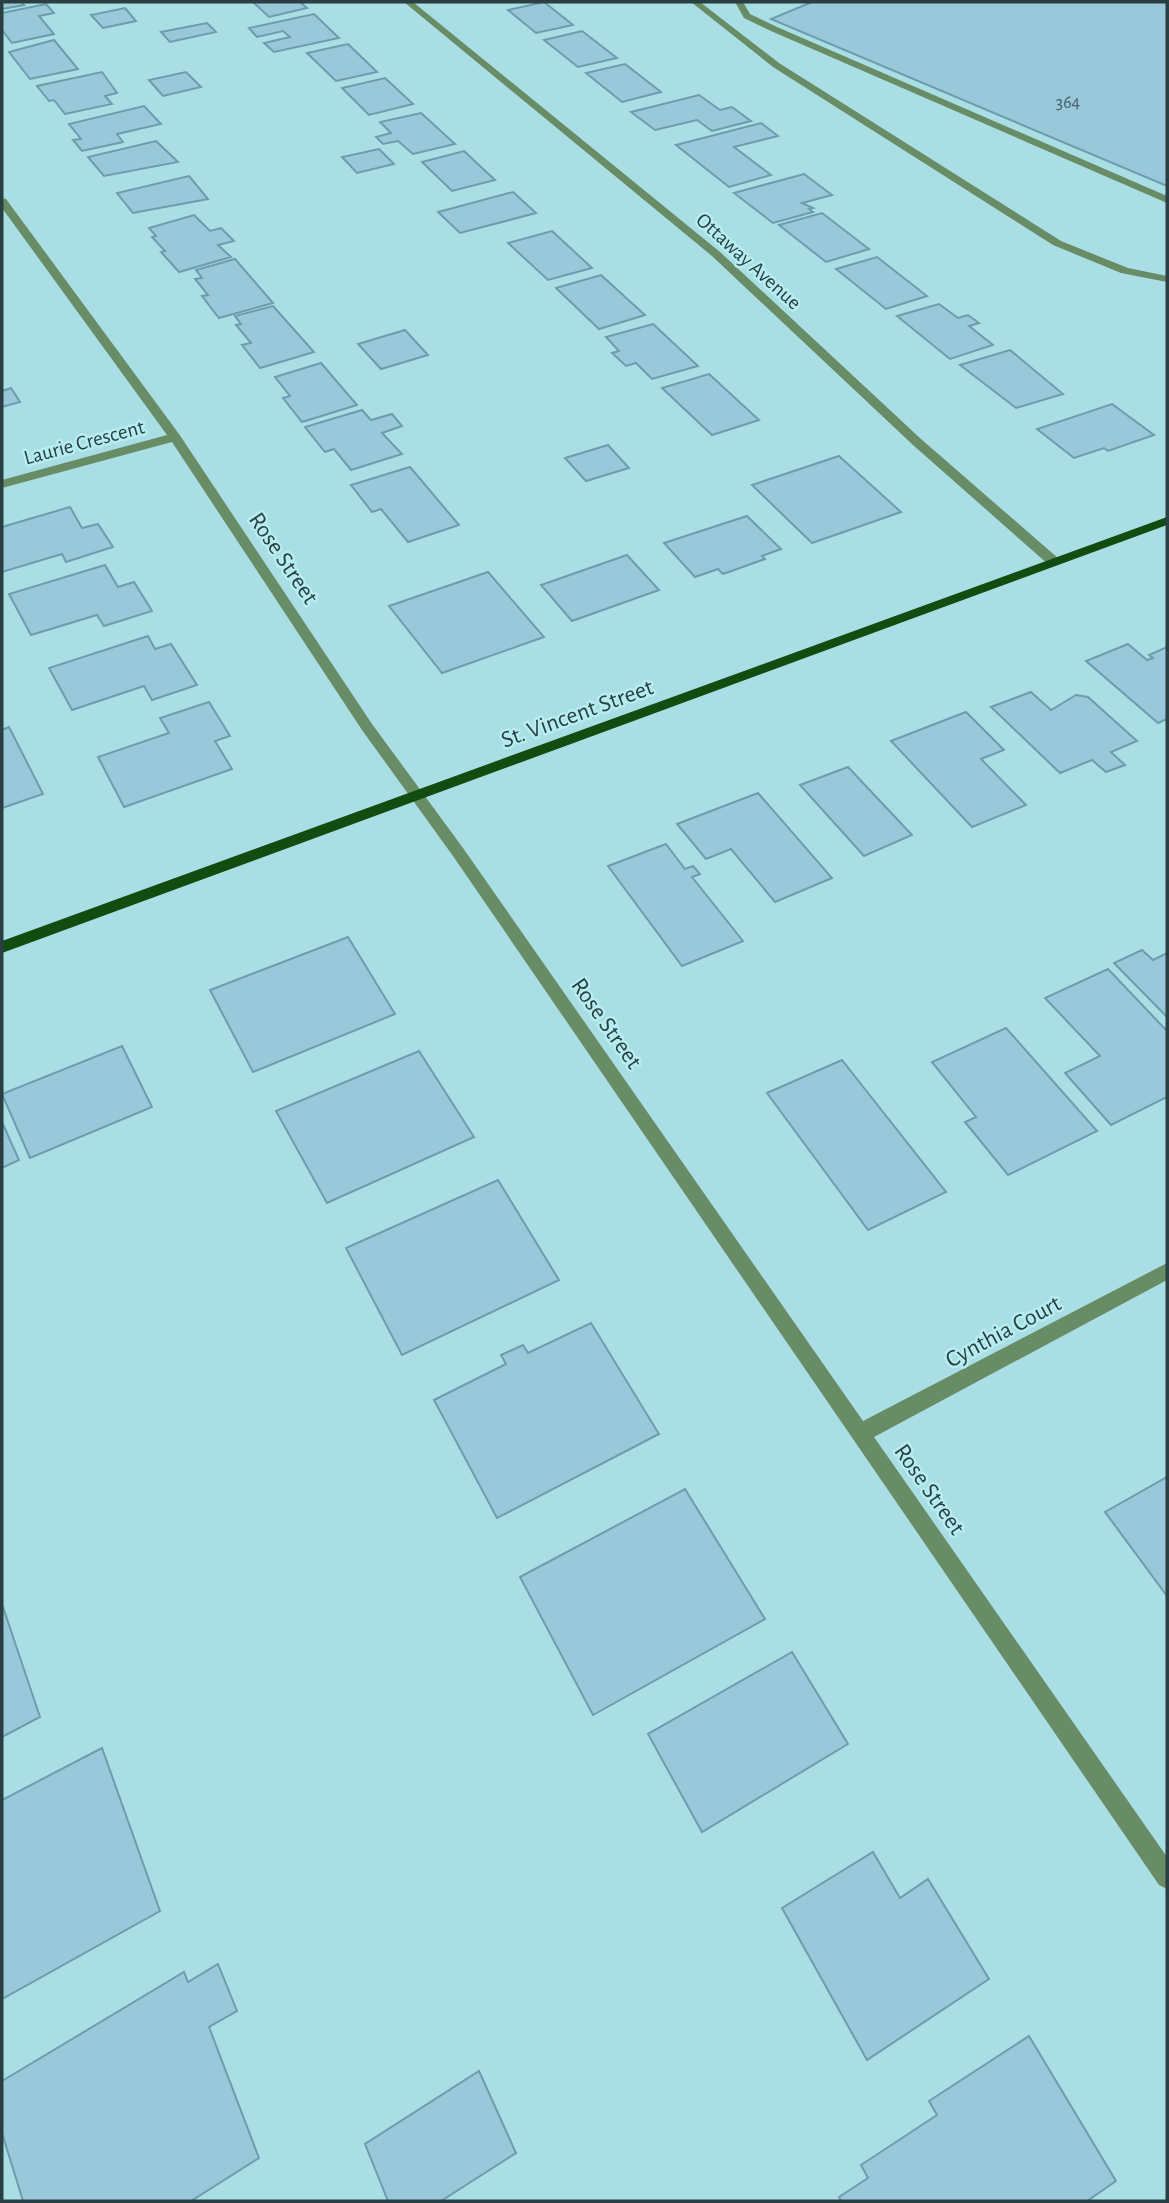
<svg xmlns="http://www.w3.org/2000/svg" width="1169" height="2203" font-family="'Alegreya Sans',sans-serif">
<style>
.building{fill:#99c8da;stroke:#6e9cad;stroke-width:2}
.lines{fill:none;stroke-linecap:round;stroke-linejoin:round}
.minor{fill:#688c65;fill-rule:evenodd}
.major{fill:#124c10;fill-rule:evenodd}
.labels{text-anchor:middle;stroke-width:5;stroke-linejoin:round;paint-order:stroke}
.far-number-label{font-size:18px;fill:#456167}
.far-street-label{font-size:21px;fill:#293f41;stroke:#b6edf1}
.street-label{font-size:24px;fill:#293f41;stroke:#b6edf1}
</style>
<rect width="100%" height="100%" fill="#a9dfe4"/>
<!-- building -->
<g class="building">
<polygon points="2,2 21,2 24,5 2,9"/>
<polygon points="253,2 300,2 307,8 269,17"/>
<polygon points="544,2 573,25 536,33 508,10"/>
<polygon points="812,2 1167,2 1167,186 771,19"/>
<polygon points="46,4 54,13 39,16 54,34 12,43 2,30 2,13"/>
<polygon points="125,8 136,21 103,28 91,15"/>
<polygon points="314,14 339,38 274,52 264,43 290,37 283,31 257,37 249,28"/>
<polygon points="207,23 216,32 170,42 161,32"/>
<polygon points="582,31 617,58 578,67 544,40"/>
<polygon points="54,40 78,69 30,79 9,52"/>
<polygon points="348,44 377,72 336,81 307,53"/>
<polygon points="625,64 661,92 622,102 586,73"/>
<polygon points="102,72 117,93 105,96 112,104 65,114 54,100 49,101 37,86"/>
<polygon points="186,72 201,87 163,96 149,80"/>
<polygon points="385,78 413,104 369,115 342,88"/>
<polygon points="699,95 720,110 732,107 751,121 712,131 697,120 655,130 631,112"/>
<polygon points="144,106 161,124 117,134 123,142 82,151 73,140 81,139 69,124"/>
<polygon points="421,113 455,144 413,154 398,141 383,144 376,137 391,133 380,122"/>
<polygon points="761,123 778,136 734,147 771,175 729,187 676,145"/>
<polygon points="156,141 178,162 104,176 88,157"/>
<polygon points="379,149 394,164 357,173 342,157"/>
<polygon points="464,151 495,180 452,191 422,162"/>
<polygon points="804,174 832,195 802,203 813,208 809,209 813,212 773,223 734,193"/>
<polygon points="189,176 208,199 133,213 117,193"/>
<polygon points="513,192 536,213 460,233 438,212"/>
<polygon points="822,213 869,249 826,262 779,225"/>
<polygon points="194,215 210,231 221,228 234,241 218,245 231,257 179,272 161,252 165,251 152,237 156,236 149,228"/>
<polygon points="552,231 592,268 548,280 508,243"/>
<polygon points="877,257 927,296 886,309 836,269"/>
<polygon points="235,259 273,303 219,318 202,296 208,295 195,279 202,278 196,270"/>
<polygon points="601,275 645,315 599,329 556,288"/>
<polygon points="939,304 958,318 968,315 979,323 969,326 993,345 950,359 897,316"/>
<polygon points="273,306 314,352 260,368 242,345 251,343 236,325 241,324 235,316"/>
<polygon points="653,324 698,366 652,379 636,363 626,366 612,353 619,351 606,337"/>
<polygon points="405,330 428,355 381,369 358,344"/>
<polygon points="1010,350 1063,394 1016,408 960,365"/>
<polygon points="321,363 357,405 302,422 283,398 290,396 275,377"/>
<polygon points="709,374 759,420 712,435 662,388"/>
<polygon points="11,388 20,402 2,407 2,391"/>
<polygon points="1112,404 1154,435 1108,451 1104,448 1074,458 1037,429"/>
<polygon points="362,410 371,420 392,414 402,426 382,433 402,454 351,470 334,449 325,452 305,427"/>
<polygon points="608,445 629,468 586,481 565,458"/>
<polygon points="839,456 901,512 812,543 752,485"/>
<polygon points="410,467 459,525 408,542 381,509 372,512 351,485"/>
<polygon points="70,507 82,528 98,524 113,547 66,562 62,554 2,572 2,527"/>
<polygon points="747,516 781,549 762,556 765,559 723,574 718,569 695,577 664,543"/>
<polygon points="627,555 659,590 572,621 541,585"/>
<polygon points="105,565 118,587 134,582 152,611 104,626 97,615 31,635 9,594"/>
<polygon points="488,572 544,637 442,673 389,606"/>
<polygon points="148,636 155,649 171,644 197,685 152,700 144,686 72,710 49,668"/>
<polygon points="1128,644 1147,660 1153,658 1149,655 1167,647 1167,719 1158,723 1086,661"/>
<polygon points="1031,692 1051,710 1076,695 1088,697 1137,741 1111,752 1125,765 1106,772 1092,760 1060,773 991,707"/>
<polygon points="209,702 230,736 215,741 232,769 124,807 98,757 169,733 160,718"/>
<polygon points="966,712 1004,750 981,759 1026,805 972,827 891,741"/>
<polygon points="9,727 43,794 2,808 2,730"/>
<polygon points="848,767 912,835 864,856 800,785"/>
<polygon points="758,793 832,878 775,902 731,849 706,859 677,824"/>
<polygon points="666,844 685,869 693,866 700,874 692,877 743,941 682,966 608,866"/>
<polygon points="348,937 395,1014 253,1072 210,990"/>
<polygon points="1142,950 1153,960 1167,953 1167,1017 1114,963"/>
<polygon points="1108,969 1167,1031 1167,1097 1111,1125 1065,1073 1100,1056 1045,998"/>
<polygon points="1006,1028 1097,1131 1008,1175 965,1122 976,1117 932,1062"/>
<polygon points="122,1046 152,1107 30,1158 2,1094"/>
<polygon points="419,1051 474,1137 327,1203 276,1111"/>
<polygon points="842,1060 946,1192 868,1230 767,1093"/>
<polygon points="2,1122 19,1160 2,1168"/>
<polygon points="498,1180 559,1280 402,1355 346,1248"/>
<polygon points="591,1323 659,1434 497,1518 434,1400 506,1364 501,1355 523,1345 528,1353"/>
<polygon points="1167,1477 1167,1596 1105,1512"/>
<polygon points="685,1489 765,1619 593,1715 520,1577"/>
<polygon points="2,1604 40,1717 2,1737"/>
<polygon points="792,1652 848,1744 702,1832 648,1734"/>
<polygon points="102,1748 160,1911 2,1999 2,1800"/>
<polygon points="873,1852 900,1898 928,1879 989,1979 867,2060 782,1908"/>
<polygon points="218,1964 237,2011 209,2027 259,2158 191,2201 23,2201 2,2133 2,2081 184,1972 188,1982"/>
<polygon points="1029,2036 1116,2181 1087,2201 841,2201 839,2197 868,2178 861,2165 937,2115 929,2101"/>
<polygon points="479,2071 516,2153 441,2201 388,2201 365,2144"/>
</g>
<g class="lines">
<!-- minor -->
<g class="minor">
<polygon points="404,2 413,2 720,252 921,439 1059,559 1059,565 1049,565 913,445 712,256"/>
<polygon points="691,2 700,2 779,63 1061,241 1128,268 1167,276 1167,282 1121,273 1053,245 773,67"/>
<polygon points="735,2 743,2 750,14 777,27 1167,196 1167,203 771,31 744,18"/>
<polygon points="2,198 6,199 179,434 372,724 463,848 863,1421 1167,1263 1167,1280 874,1437 1167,1857 1167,1889 1159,1885 453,856 362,730 172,442 2,488 2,480 167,435 2,208"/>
</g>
<!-- major -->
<polygon class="major" points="1167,517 1167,525 2,953 2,941"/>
</g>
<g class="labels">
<!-- far-number labels -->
<g class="far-number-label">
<text x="1068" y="108">364</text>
</g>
<!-- far-street labels -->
<g class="far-street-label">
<text transform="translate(749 261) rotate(42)" y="7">Ottaway Avenue</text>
<text transform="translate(84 442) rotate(-15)" y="7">Laurie Crescent</text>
</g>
<!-- street labels -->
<g class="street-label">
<text transform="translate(284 558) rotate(56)" y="8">Rose Street</text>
<text transform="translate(577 713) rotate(-20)" y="8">St. Vincent Street</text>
<text transform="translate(607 1023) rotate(55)" y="8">Rose Street</text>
<text transform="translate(1003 1331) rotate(-28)" y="8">Cynthia Court</text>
<text transform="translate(930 1489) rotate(55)" y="8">Rose Street</text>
</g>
</g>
<!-- border -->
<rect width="1169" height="2203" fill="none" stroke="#293f41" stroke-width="7"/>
</svg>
